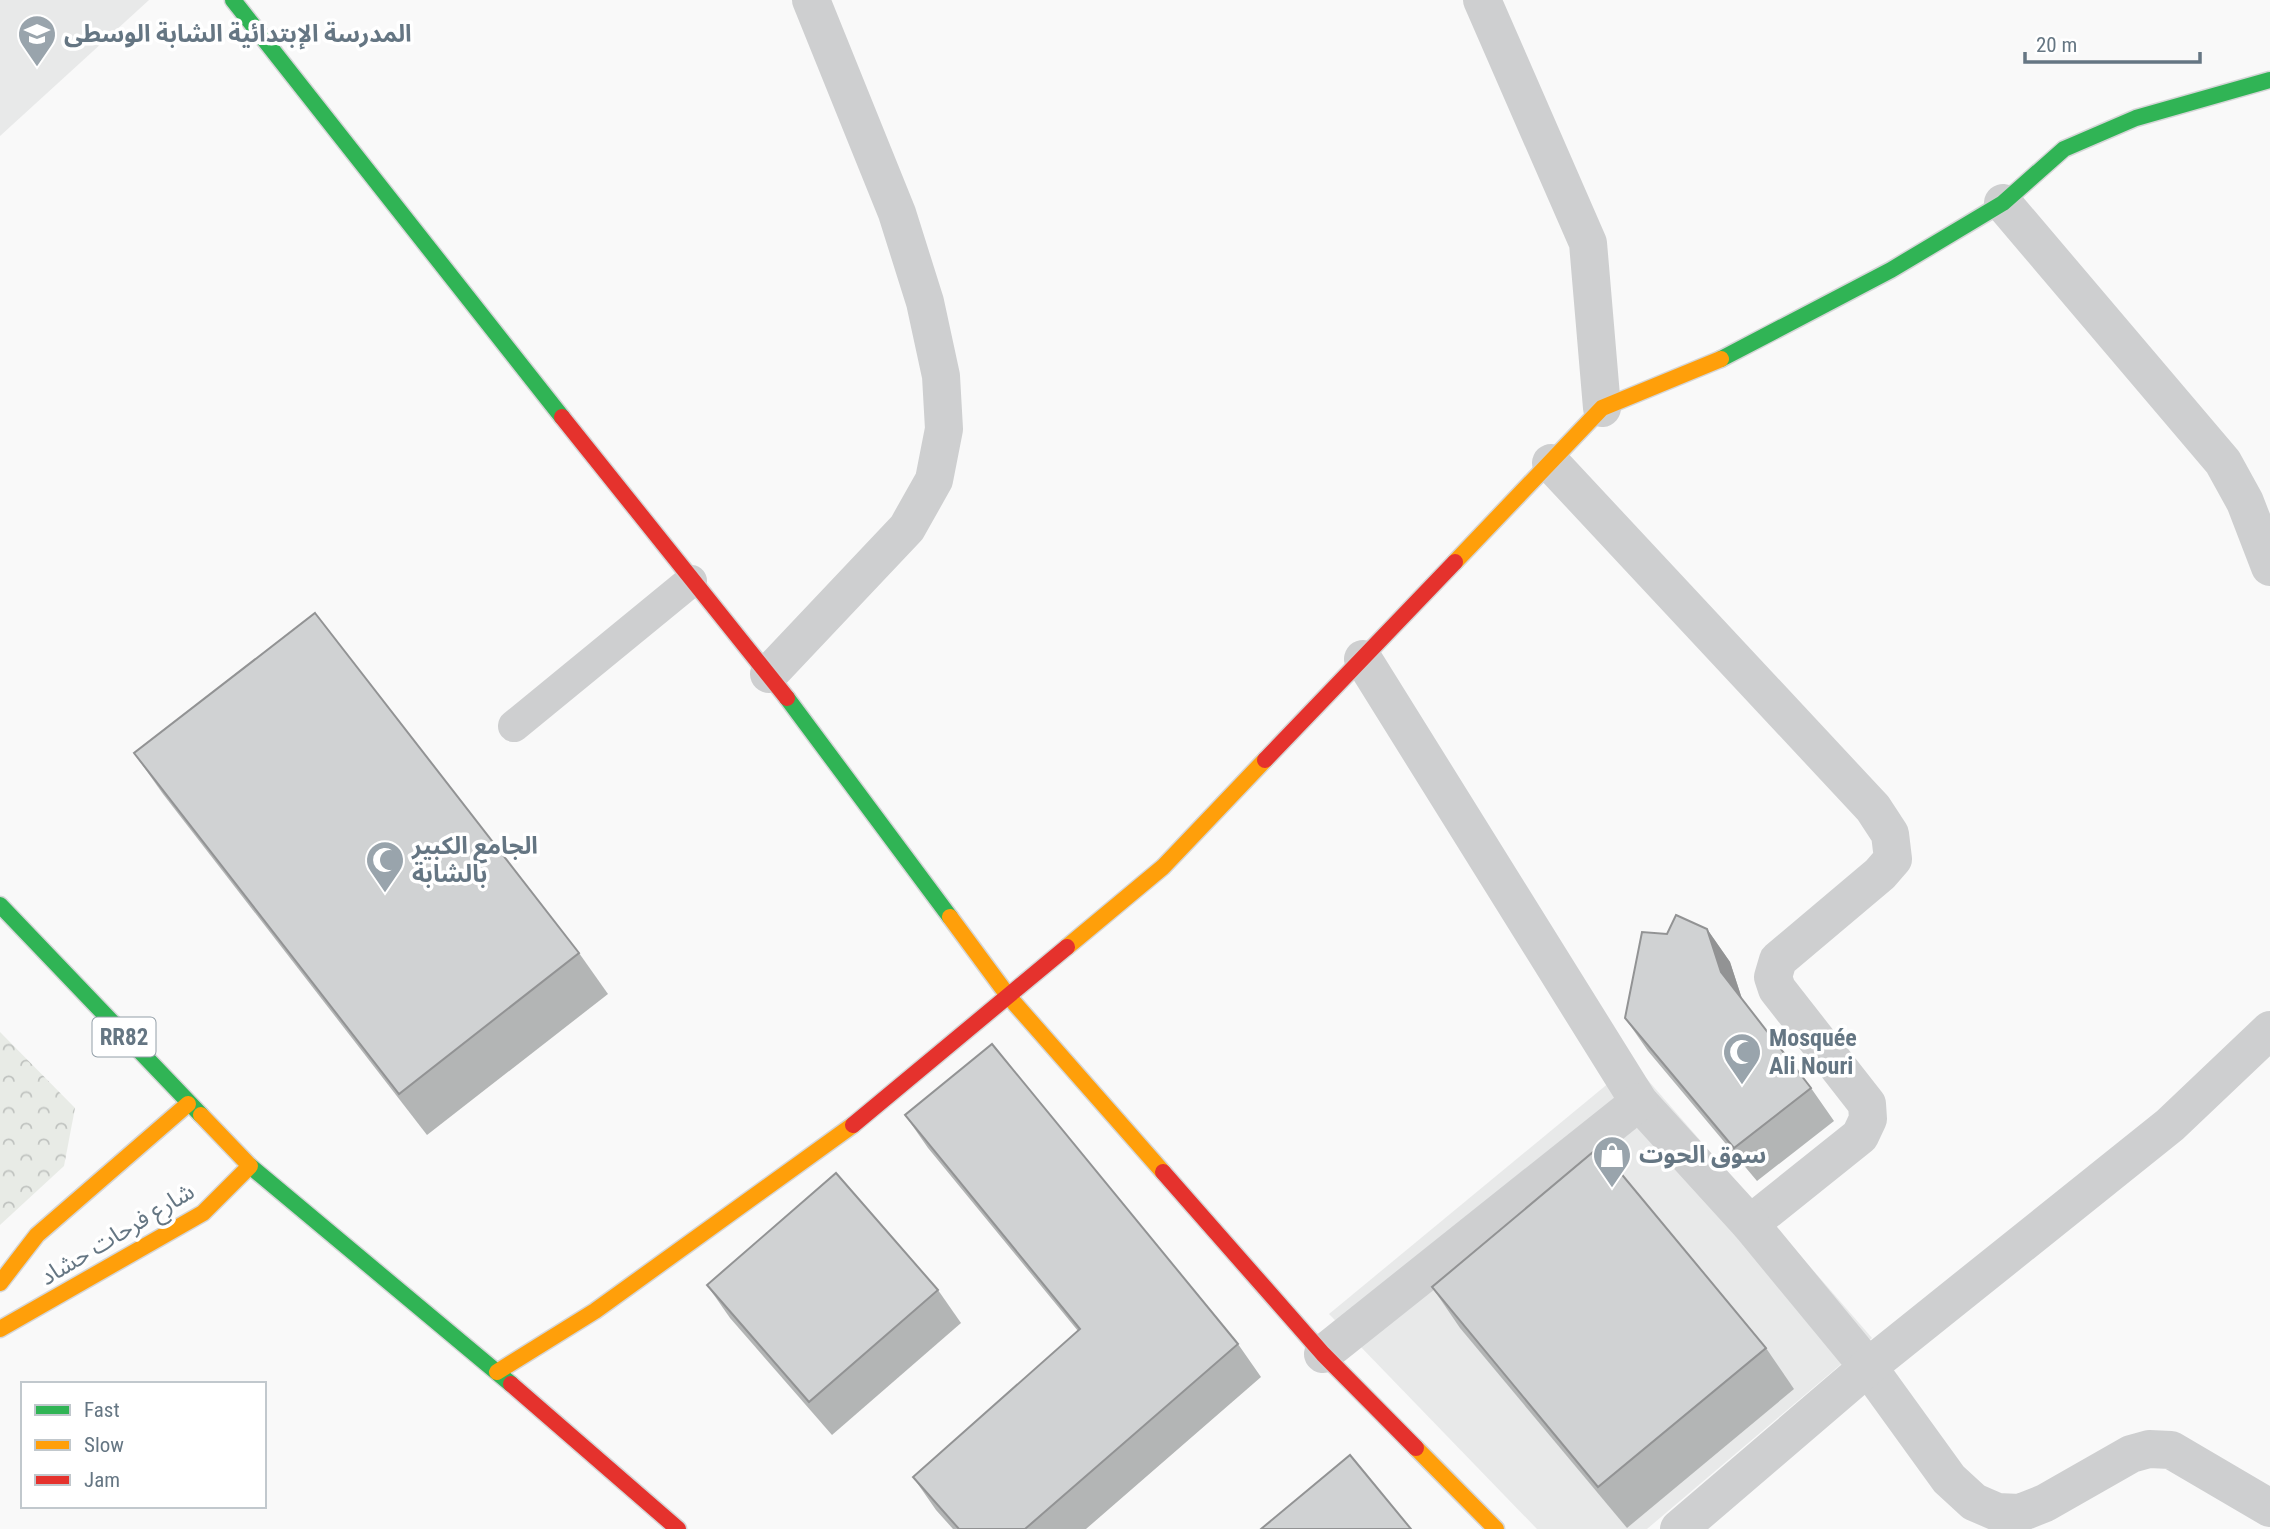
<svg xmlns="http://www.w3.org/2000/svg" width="2270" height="1529" font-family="'Roboto Condensed','Noto Sans Arabic',sans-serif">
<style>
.built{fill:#e8e9e9}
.park{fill:url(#park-crowns)}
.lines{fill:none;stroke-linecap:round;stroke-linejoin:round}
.fast-casing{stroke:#d5d6d7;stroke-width:19}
.slow-casing{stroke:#d5d6d7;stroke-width:19}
.jam-casing{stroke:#d5d6d7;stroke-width:19}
.lane{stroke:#cecfd0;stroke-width:32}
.street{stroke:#cecfd0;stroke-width:38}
.fast{stroke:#30b455;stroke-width:16}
.slow{stroke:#ff9f0a;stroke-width:16}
.jam{stroke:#e5322d;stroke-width:16}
.wall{fill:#b3b5b5}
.shaded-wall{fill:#929394}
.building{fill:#d0d2d3;stroke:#929394;stroke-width:2}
.labels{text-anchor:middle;stroke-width:7;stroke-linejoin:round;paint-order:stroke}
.shield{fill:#fff;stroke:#939fa8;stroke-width:2}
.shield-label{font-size:23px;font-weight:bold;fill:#657683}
.poi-label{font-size:24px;font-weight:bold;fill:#657683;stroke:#fff;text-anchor:start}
.street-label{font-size:24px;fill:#657683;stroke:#fff}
</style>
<defs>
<pattern id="park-crowns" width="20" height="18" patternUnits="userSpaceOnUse" patternTransform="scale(1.75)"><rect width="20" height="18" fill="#e8ebe6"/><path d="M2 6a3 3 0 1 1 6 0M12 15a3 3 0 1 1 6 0" fill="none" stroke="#c0c3c0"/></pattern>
</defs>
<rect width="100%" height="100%" fill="#f9f9f9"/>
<!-- built -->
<g class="built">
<polygon points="0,0 149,0 0,136"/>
<polygon points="1633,1063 1872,1338 1647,1529 1537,1529 1329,1314"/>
</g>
<!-- park -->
<polygon class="park" points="0,1032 75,1108 64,1166 0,1225"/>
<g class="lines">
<defs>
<g id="fast">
<polyline points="233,0 562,417"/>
<polyline points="1721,359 1891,270 2003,203 2064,149 2136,118 2270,80"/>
<polyline points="787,698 950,917"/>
<polyline points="0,905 201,1115"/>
<polyline points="250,1166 511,1384"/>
</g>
<g id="slow">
<polyline points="1455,562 1602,408 1721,359"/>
<polyline points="950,917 1009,997 1163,1172"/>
<polyline points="1067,947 1163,867 1265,760"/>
<polyline points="0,1283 37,1235 188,1104"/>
<polyline points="0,1329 203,1213 250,1166 201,1115"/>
<polyline points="497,1372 595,1311 853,1125"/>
<polyline points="1416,1448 1496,1529"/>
</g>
<g id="jam">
<polyline points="562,417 787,698"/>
<polyline points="1265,760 1455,562"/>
<polyline points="853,1125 1067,947"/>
<polyline points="1163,1172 1323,1354 1416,1448"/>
<polyline points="511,1384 678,1529"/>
</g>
</defs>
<!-- fast casing -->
<use href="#fast" class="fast-casing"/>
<!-- slow casing -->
<use href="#slow" class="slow-casing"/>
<!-- jam casing -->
<use href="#jam" class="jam-casing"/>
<!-- lane -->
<polyline class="lane" points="514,726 691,581"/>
<!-- street -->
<g class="street">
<polyline points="1482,0 1588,243 1602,408"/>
<polyline points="2003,203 2223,462 2245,502 2270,567"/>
<polyline points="1551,463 1873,808 1890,834 1893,859 1880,874 1778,960 1773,977 1777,989 1867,1104 1868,1119 1860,1136 1750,1224"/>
<polyline points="1363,659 1639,1102 1750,1224 1868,1367 1949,1479 1974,1502 1997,1512 2020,1513 2045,1503 2131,1454 2149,1449 2171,1450 2270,1508"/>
<polyline points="769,674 907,528 934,480 944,429 941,376 925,302 897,213 811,0"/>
<polyline points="1323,1354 1639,1102"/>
<polyline points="1679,1529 1868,1367 2170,1125 2270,1030"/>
</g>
<!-- fast -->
<use href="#fast" class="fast"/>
<!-- slow -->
<use href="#slow" class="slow"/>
<!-- jam -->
<use href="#jam" class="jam"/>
</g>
<!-- wall -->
<g class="wall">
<polygon points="134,753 579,953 608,994 427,1135 163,794"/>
<polygon points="1707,929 1730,962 1742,999 1811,1088 1834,1121 1757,1181 1648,1051 1625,1018 1667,934"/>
<polygon points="905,1115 1238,1344 1261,1377 1086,1529 953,1529 936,1510 913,1477 1078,1331 928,1148"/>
<polygon points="707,1285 938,1290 961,1323 832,1435 730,1318"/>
<polygon points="1432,1287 1766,1348 1794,1389 1627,1528 1460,1328"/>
</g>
<!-- shaded-wall -->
<polygon class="shaded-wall" points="1707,929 1730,962 1744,1005 1721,972"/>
<!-- building -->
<g class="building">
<polygon points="315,613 579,953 399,1094 134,753"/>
<polygon points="1676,915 1707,929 1721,972 1811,1088 1734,1148 1625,1018 1642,932 1667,934"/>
<polygon points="992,1044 1238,1344 1025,1529 959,1529 913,1477 1080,1329 905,1115"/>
<polygon points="1599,1147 1766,1348 1598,1487 1432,1287"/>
<polygon points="836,1173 938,1290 809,1402 707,1285"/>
<polygon points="1350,1455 1411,1529 1261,1529"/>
</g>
<!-- icons -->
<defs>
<symbol id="school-pin" viewBox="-11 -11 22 30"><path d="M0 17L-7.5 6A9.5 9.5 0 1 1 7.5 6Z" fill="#99a4ac" stroke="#fff"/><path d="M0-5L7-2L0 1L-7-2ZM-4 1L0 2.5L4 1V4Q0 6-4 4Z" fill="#fff"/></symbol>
<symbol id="mosque-pin" viewBox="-11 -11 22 30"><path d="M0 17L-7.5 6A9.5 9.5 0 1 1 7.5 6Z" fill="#99a4ac" stroke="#fff"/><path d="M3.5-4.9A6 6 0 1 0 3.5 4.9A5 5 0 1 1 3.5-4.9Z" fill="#fff"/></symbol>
<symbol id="shop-pin" viewBox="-11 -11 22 30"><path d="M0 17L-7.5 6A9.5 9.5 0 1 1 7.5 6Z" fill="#99a4ac" stroke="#fff"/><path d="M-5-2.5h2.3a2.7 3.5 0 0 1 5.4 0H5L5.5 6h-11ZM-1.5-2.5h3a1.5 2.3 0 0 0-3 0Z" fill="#fff"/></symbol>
</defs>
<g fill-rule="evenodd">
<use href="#school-pin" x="15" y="12" width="44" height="60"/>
<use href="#mosque-pin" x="363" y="838" width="44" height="60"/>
<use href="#mosque-pin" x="1720" y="1030" width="44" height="60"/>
<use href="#shop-pin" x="1590" y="1133" width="44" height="60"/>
</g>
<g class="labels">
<!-- shield labels -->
<rect class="shield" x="92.5" y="1017.5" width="63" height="39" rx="5"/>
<g class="shield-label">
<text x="124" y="1045">RR82</text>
</g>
<!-- poi labels -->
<g class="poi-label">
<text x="64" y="42">المدرسة الإبتدائية الشابة الوسطى</text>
<text x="412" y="854">الجامع الكبير<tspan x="412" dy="28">بالشابة</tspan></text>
<text x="1769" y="1046">Mosquée<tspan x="1769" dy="28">Ali Nouri</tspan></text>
<text x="1639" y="1163">سوق الحوت</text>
</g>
<!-- street labels -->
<g class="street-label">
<text transform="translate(117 1234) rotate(-31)" y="8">شارع فرحات حشاد</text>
</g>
</g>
<!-- legend -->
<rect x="21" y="1382" width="245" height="126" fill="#ffffff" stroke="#c1c8cd" stroke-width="2"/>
<rect x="35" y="1405" width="35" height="10" fill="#30b455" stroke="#c1c8cd" stroke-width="2"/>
<text x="84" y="1417" font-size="21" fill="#657683">Fast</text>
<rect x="35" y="1440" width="35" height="10" fill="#ff9f0a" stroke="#c1c8cd" stroke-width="2"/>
<text x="84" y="1452" font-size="21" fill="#657683">Slow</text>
<rect x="35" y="1475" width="35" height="10" fill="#e5322d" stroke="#c1c8cd" stroke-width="2"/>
<text x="84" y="1487" font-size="21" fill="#657683">Jam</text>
<!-- scale -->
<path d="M2025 52v10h175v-10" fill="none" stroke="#657683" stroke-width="3.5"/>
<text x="2036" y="52" font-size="21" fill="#657683" stroke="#ffffff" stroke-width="5" paint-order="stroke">20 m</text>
</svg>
